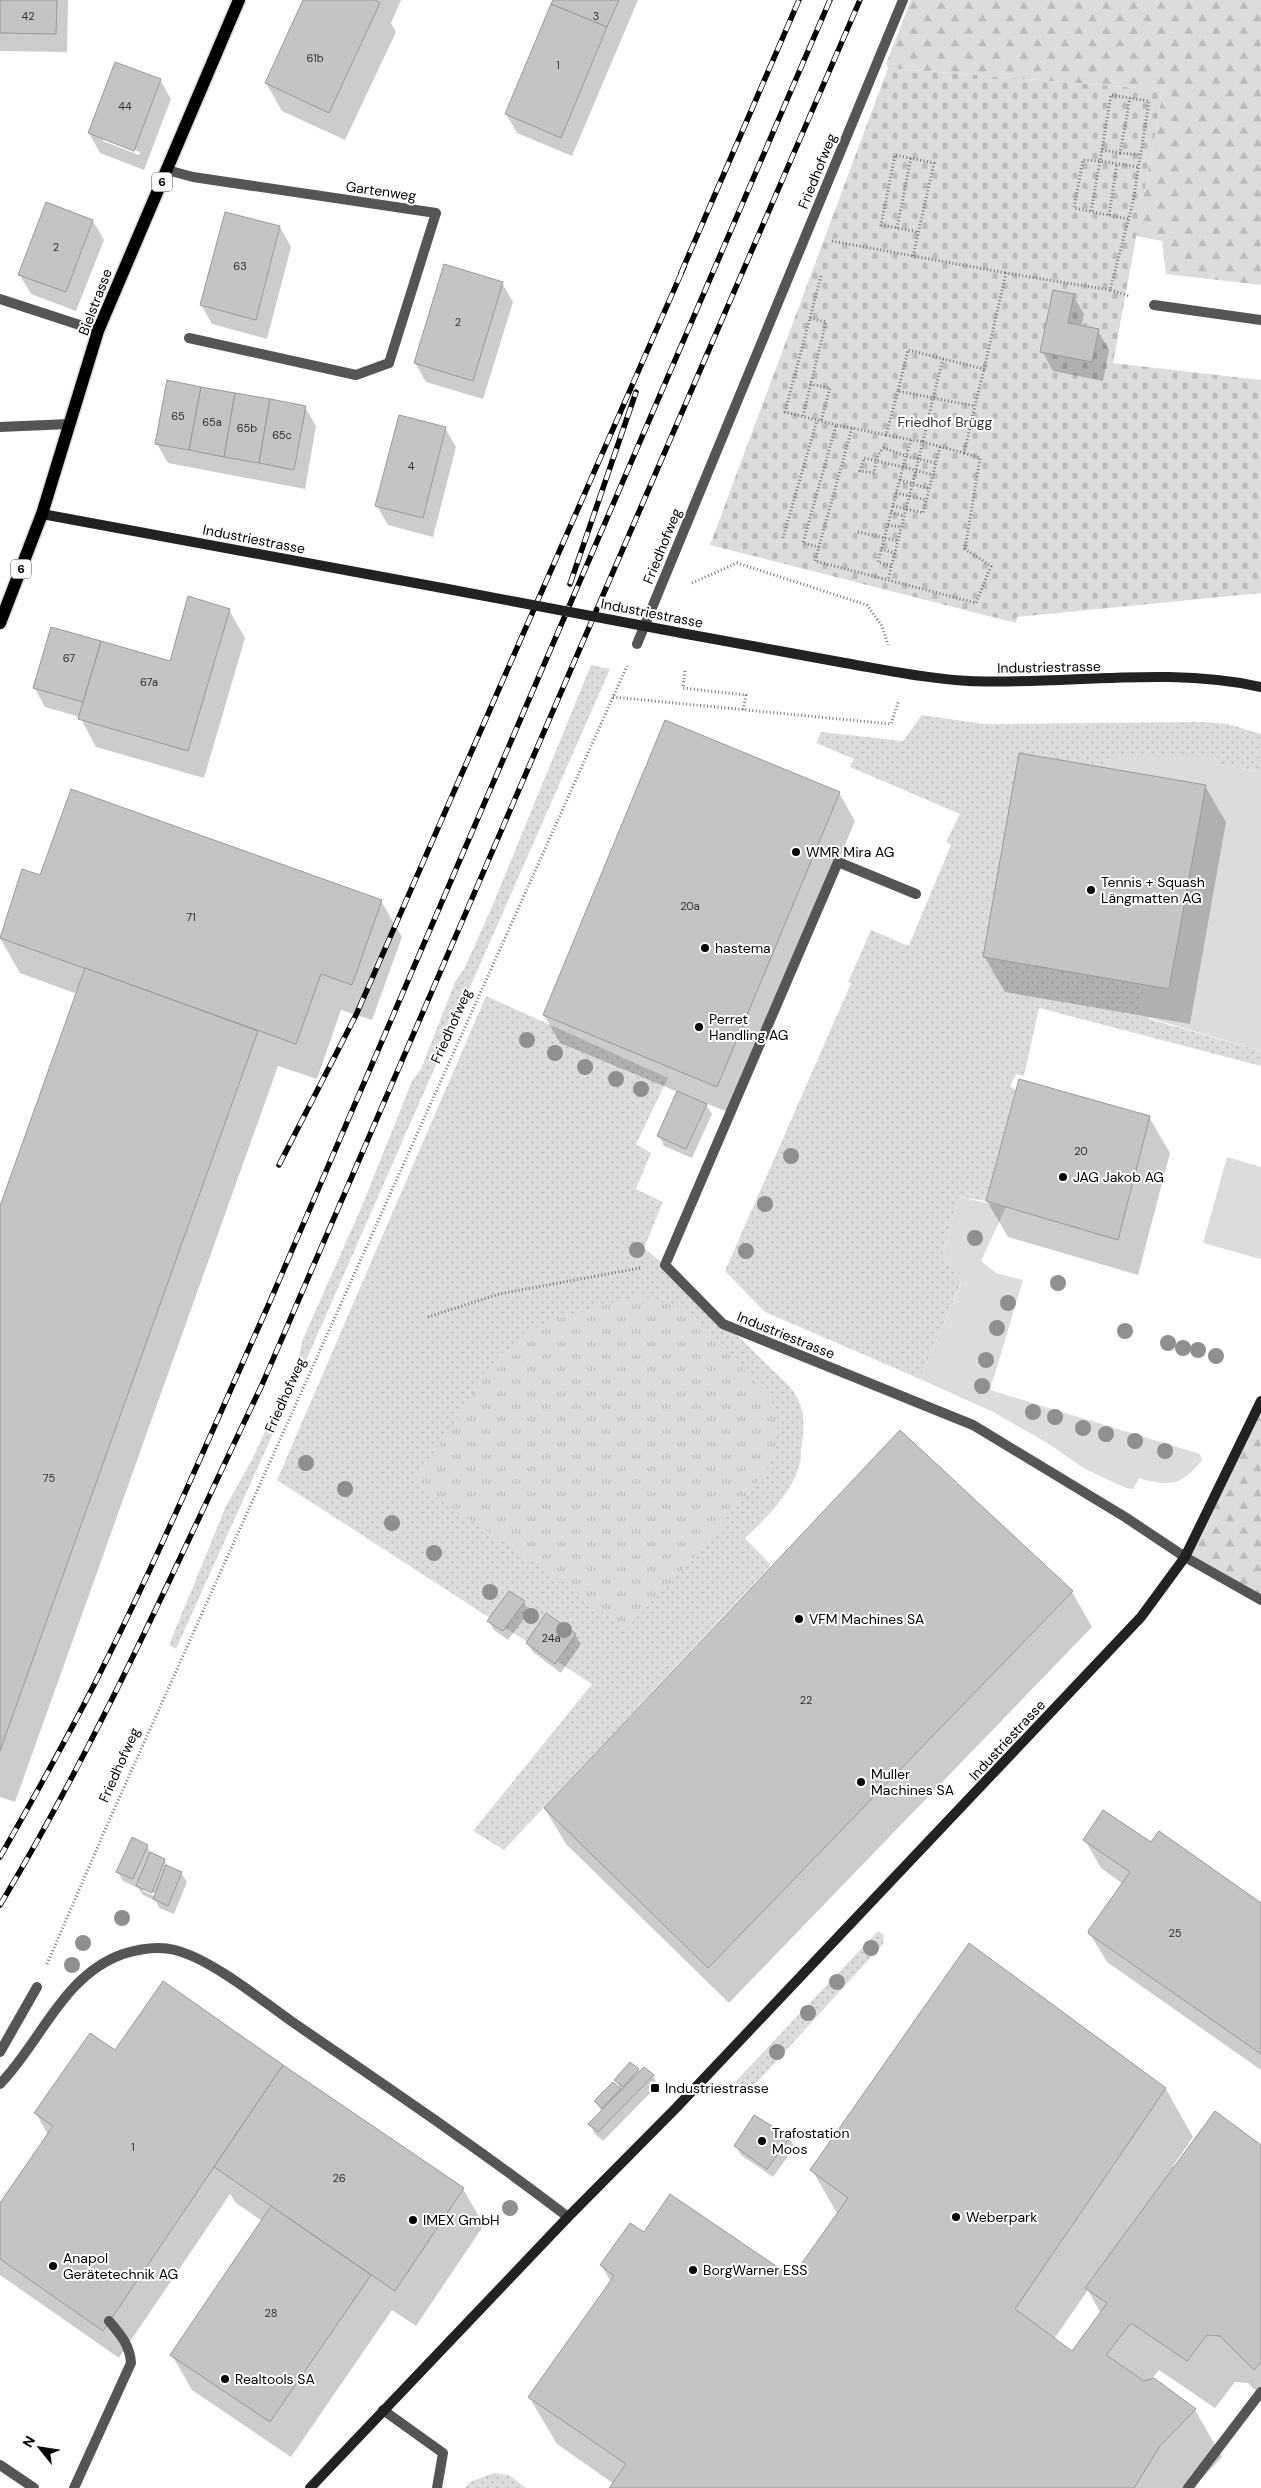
<svg xmlns="http://www.w3.org/2000/svg" width="1261" height="2488" font-family="'DM Sans',sans-serif">
<style>
.grass{fill:url(#grass-dots)}
.forest{fill:url(#forest-firs)}
.cemetery{fill:url(#cemetery-stones)}
.park{fill:url(#park-tufts)}
.garden{fill:#dcdcdc}
.shadow{fill:#0003;fill-rule:evenodd}
.building{fill:#c4c4c4;stroke:#999}
.lines{fill:none;stroke-linecap:round;stroke-linejoin:round}
.primary-casing{stroke:#dbdbdb;stroke-width:15}
.path{stroke:#777;stroke-width:3;stroke-dasharray:1 2.5;stroke-linecap:butt}
.service{stroke:#555;stroke-width:10}
.minor{stroke:#555;stroke-width:10}
.secondary{stroke:#222;stroke-width:10}
.primary{stroke:#000;stroke-width:12}
.rail-casing{stroke:#000;stroke-width:5.5}
.rail{stroke:#fff;stroke-width:4;stroke-dasharray:11;stroke-linecap:butt}
.secondary-bridge{stroke:#222;stroke-width:10}
.tree{fill:#8f8f8f}
.poi-dot{fill:#000;stroke:#fff;stroke-width:2}
.labels{text-anchor:middle;stroke-width:4;stroke-linejoin:round;paint-order:stroke}
.number-label{font-size:11px;fill:#313131}
.shield{fill:#fff;stroke:#4c4c4c;stroke-width:1}
.shield-label{font-size:12px;font-weight:bold;fill:#000}
.street-label{font-size:14px;fill:#000;stroke:#fff}
.park-label{font-size:14px;fill:#333;stroke:#fff}
.poi-label{font-size:14px;fill:#000;stroke:#fff;text-anchor:start}
</style>
<defs>
<pattern id="grass-dots" width="8" height="8" patternUnits="userSpaceOnUse" patternTransform="scale(1.25)"><rect width="8" height="8" fill="#dcdcdc"/><path d="M2 2h.1M6 6h.1" fill="none" stroke="#bbb" stroke-width="1.8" stroke-linecap="round"/></pattern>
<pattern id="forest-firs" width="22" height="20" patternUnits="userSpaceOnUse" patternTransform="scale(1.25)"><rect width="22" height="20" fill="#dcdcdc"/><path d="M5 1l3.5 6h-7zM16 11l3.5 6h-7z" fill="#bbb"/></pattern>
<pattern id="cemetery-stones" width="16" height="16" patternUnits="userSpaceOnUse" patternTransform="scale(1.25)"><rect width="16" height="16" fill="#dcdcdc"/><path d="M2 7V4a2 2 0 0 1 4 0v3zM10 15v-3a2 2 0 0 1 4 0v3z" fill="#bbb"/></pattern>
<pattern id="park-tufts" width="24" height="20" patternUnits="userSpaceOnUse" patternTransform="scale(1.25)"><rect width="24" height="20" fill="#dcdcdc"/><path d="M3 7l-1-3M5 7V3M7 7l1-3M15 17l-1-3M17 17v-4M19 17l1-3" fill="none" stroke="#bbb"/></pattern>
</defs>
<rect width="100%" height="100%" fill="#fff"/>
<!-- grass -->
<g class="grass">
<polygon points="591,665 610,669 312,1347 176,1649 169,1645 226,1506 252,1460 298,1359 303,1339 362,1206 412,1081 421,1069 455,982 464,969 492,907"/>
<polygon points="922,715 984,724 1202,722 1228,724 1261,734 1261,772 1218,764 1217,757 1145,984 1140,1009 1149,1019 1261,1051 1261,1066 1039,1008 1024,1076 1016,1074 1010,1086 1016,1090 986,1201 959,1197 943,1253 961,1283 920,1379 765,1312 725,1271 851,983 848,982 871,930 906,945 909,945 951,845 946,842 960,814 850,767 854,759 816,743 821,732 903,741"/>
<path d="M486 996 668 1078 636 1144 651 1153 636 1189 663 1202 644 1248 665 1265 789 1386C805 1404 805 1422 802 1444 800 1451 802 1460 799 1467 790 1494 766 1519 745 1538L771 1565 504 1850 473 1831 592 1684 277 1480Z"/>
<polygon points="878,1931 884,1935 883,1944 748,2092 735,2082"/>
<polygon points="494,2473 509,2475 526,2488 465,2488 470,2482"/>
</g>
<!-- forest -->
<g class="forest">
<polygon points="911,0 1261,0 1261,285 1166,274 1162,241 1136,236 1163,90 888,68 886,64"/>
<polygon points="1261,1401 1261,1600 1185,1557"/>
</g>
<!-- cemetery -->
<polygon class="cemetery" points="888,68 1163,90 1113,363 1261,380 1261,593 1017,617 1016,623 710,545"/>
<!-- park -->
<polygon class="park" points="639,1295 679,1308 725,1349 770,1398 778,1420 777,1431 775,1455 763,1475 696,1555 625,1630 573,1589 414,1482 499,1356 521,1338 540,1326 563,1317"/>
<!-- garden -->
<g class="garden">
<polygon points="1019,753 1103,765 1105,758 1116,759 1118,756 1217,757 1218,764 1261,772 1261,1051 1143,1016 1140,1009 1145,984 983,957"/>
<polygon points="1227,1157 1261,1167 1261,1259 1203,1243"/>
<path d="M959 1197 1006 1207 981 1261 996 1273 1023 1280 990 1390 1200 1454 1202 1460C1182 1486 1169 1487 1139 1478L1133 1489 1126 1488 1085 1469 1049 1444 991 1411 920 1379 961 1284 943 1253Z"/>
</g>
<!-- shadow -->
<g class="shadow">
<polygon points="0,0 68,0 67,52 0,51"/>
<polygon points="304,0 401,0 391,23 396,32 345,140 282,111 266,83"/>
<polygon points="554,0 638,0 572,156 517,133 506,114"/>
<path d="M160 80 171 99 144 170 100 153 89 133ZM103 138 140 152 139 155 103 141Z"/>
<polygon points="93,221 104,240 76,311 31,294 20,275"/>
<polygon points="280,227 291,247 267,339 212,324 201,305"/>
<polygon points="502,283 513,302 483,399 426,382 415,363"/>
<polygon points="1073,295 1084,314 1081,327 1098,331 1109,350 1103,381 1053,371 1042,351"/>
<polygon points="305,407 316,426 305,489 168,463 157,444"/>
<polygon points="445,428 456,447 433,537 388,525 377,506"/>
<polygon points="229,610 245,638 204,778 96,747 80,717 45,707 34,687 52,628 171,663"/>
<polygon points="1205,786 1226,822 1190,1024 1005,992 984,956"/>
<polygon points="839,793 855,821 733,1114 705,1103 712,1114 692,1158 664,1146 659,1136 678,1092 560,1043 544,1015"/>
<polygon points="23,870 41,876 381,901 402,937 372,1020 341,1010 317,1079 278,1066 15,1802 0,1797 0,1209 77,994 20,973 0,938"/>
<polygon points="1149,1117 1170,1153 1138,1275 1008,1237 987,1201"/>
<polygon points="1072,1592 1092,1627 729,2003 566,1844 545,1809"/>
<polygon points="524,1602 529,1612 508,1640 494,1630 489,1621"/>
<polygon points="575,1635 581,1644 561,1673 533,1652 527,1643"/>
<polygon points="1085,1840 1151,1844 1261,1905 1261,2070 1107,1962 1090,1934 1123,1884 1101,1868"/>
<path d="M147 1846 152 1855 164 1860 168 1867 181 1873 187 1882 174 1914 159 1908 156 1901 143 1895 138 1888 123 1881 118 1872ZM143 1888 158 1895 157 1897 143 1891Z"/>
<path d="M969 1945 1166 2089 1193 2137 1173 2166 1175 2168 1261 2147V2396L1248 2383 1235 2382 1215 2408 1159 2370 1152 2379 1195 2410 1222 2457 1193 2488H611L614 2484 557 2444 529 2397 611 2282 601 2265 644 2234 792 2279 838 2215 812 2170ZM1088 2290 1101 2314 1072 2353 1054 2339Z"/>
<polygon points="115,2052 282,2066 463,2189 484,2225 416,2326 392,2310 291,2457 192,2390 172,2355 262,2221 236,2203 230,2194 119,2358 0,2275 0,2204 48,2135 36,2113"/>
<polygon points="638,2069 640,2073 653,2076 658,2085 603,2141 595,2134 590,2124 602,2112 595,2101 613,2083 622,2092 616,2080"/>
<polygon points="755,2117 789,2138 795,2147 773,2177 741,2155 736,2146"/>
</g>
<!-- building -->
<g class="building">
<polygon points="0,0 57,0 56,34 0,33"/>
<polygon points="303,0 375,0 380,3 329,113 265,83"/>
<polygon points="553,0 619,0 607,27 551,4"/>
<polygon points="551,4 607,27 561,138 505,114"/>
<polygon points="115,62 161,79 134,151 88,133"/>
<polygon points="46,202 93,220 66,292 18,275"/>
<polygon points="225,212 280,226 256,320 200,305"/>
<polygon points="444,264 503,282 473,381 414,363"/>
<polygon points="1053,290 1074,294 1068,323 1099,329 1092,362 1040,352"/>
<polygon points="167,380 201,387 189,450 155,444"/>
<polygon points="201,387 235,393 224,457 189,450"/>
<polygon points="235,393 270,399 259,463 224,457"/>
<polygon points="270,399 306,406 294,470 259,463"/>
<polygon points="399,415 446,427 423,518 375,506"/>
<polygon points="188,596 230,609 188,751 78,719 101,641 170,661"/>
<polygon points="51,627 101,641 83,702 33,688"/>
<polygon points="665,720 840,792 717,1087 543,1015"/>
<polygon points="1019,753 1206,785 1169,989 983,957"/>
<polygon points="71,789 382,900 352,985 321,974 296,1044 0,938 22,869 40,875"/>
<polygon points="85,968 258,1031 0,1751 0,1206"/>
<polygon points="1019,1079 1150,1116 1118,1240 986,1201"/>
<polygon points="677,1091 707,1104 686,1149 657,1136"/>
<polygon points="900,1430 1073,1591 708,1968 544,1808"/>
<polygon points="509,1591 525,1601 503,1631 487,1621"/>
<polygon points="546,1613 576,1634 555,1664 526,1643"/>
<polygon points="1103,1810 1151,1842 1159,1831 1261,1903 1261,2054 1089,1934 1088,1931 1130,1872 1083,1840"/>
<polygon points="132,1837 148,1845 133,1879 116,1872"/>
<polygon points="150,1852 165,1859 152,1893 136,1886"/>
<polygon points="166,1865 182,1872 168,1906 153,1899"/>
<polygon points="969,1943 1166,2088 1015,2309 1072,2351 1107,2303 1085,2288 1215,2111 1261,2145 1261,2362 1254,2370 1220,2336 1207,2335 1187,2361 1131,2323 1106,2355 1144,2381 1154,2378 1196,2409 1160,2446 1134,2488 609,2488 626,2464 528,2397 614,2276 600,2265 630,2223 644,2232 670,2194 792,2277 848,2198 810,2170"/>
<polygon points="163,1981 283,2065 103,2331 0,2259 0,2203 53,2126 34,2113 90,2033 115,2050"/>
<polygon points="630,2062 639,2069 623,2087 614,2080"/>
<polygon points="283,2065 464,2188 395,2291 214,2167"/>
<polygon points="644,2067 654,2075 598,2132 588,2124"/>
<polygon points="613,2082 621,2089 602,2108 594,2101"/>
<polygon points="754,2115 790,2137 767,2169 734,2146"/>
<polygon points="271,2206 371,2275 270,2422 170,2355"/>
</g>
<g class="lines">
<defs>
<polyline id="primary" points="0,623 42,514 98,331 239,0"/>
</defs>
<!-- primary casing -->
<use href="#primary" class="primary-casing"/>
<!-- path -->
<g class="path">
<polyline points="1102,150 1120,153 1130,98"/>
<polyline points="1120,153 1140,155"/>
<polyline points="1091,211 1100,161 1138,167"/>
<polyline points="1109,215 1117,164"/>
<polyline points="1128,219 1074,208 1083,160 1100,161 1111,95 1149,101 1133,202 1110,290 1130,296"/>
<polyline points="897,228 911,158"/>
<polyline points="832,241 1006,273"/>
<polyline points="913,256 934,163 895,155 881,225 918,232"/>
<polyline points="821,276 785,412 836,425"/>
<polyline points="943,359 933,398 898,391 908,350 984,369 1006,273 1110,290"/>
<polyline points="810,384 830,388 821,421"/>
<polyline points="898,391 886,435 923,442 933,398 975,406 984,369"/>
<polyline points="803,416 826,322 810,318"/>
<polyline points="886,435 852,428 815,561 888,580"/>
<polyline points="911,440 906,456 936,463"/>
<polyline points="964,453 980,458 965,549 991,566 976,603 888,580 923,442 964,453 975,406"/>
<polyline points="900,480 930,489"/>
<polyline points="896,493 927,500"/>
<polyline points="893,506 923,513 940,447"/>
<polyline points="891,512 904,516"/>
<polyline points="888,525 901,527"/>
<polyline points="858,532 898,541"/>
<polyline points="783,538 817,420"/>
<polyline points="819,547 803,543 836,425 852,428"/>
<polyline points="881,549 895,553"/>
<path d="M891 566 878 562 903 467 864 458 860 471 874 473C876 463 876 454 884 448L906 456 903 467 933 475"/>
<polyline points="692,583 737,563 867,605 882,626 888,645"/>
<polyline points="685,671 683,688 746,695 743,710"/>
<polyline points="613,697 891,724 899,700"/>
<polyline points="428,1317 499,1294 640,1268"/>
<polyline points="47,1964 108,1823 627,666"/>
</g>
<!-- service -->
<g class="service">
<polyline points="1154,305 1261,320"/>
<polyline points="189,338 356,375 389,363"/>
<polyline points="916,894 838,862 665,1265 723,1324 973,1425 1125,1517 1185,1557"/>
<polyline points="0,2052 37,1987"/>
<path d="M0 2084C41 2042 63 1975 123 1954 139 1949 159 1946 175 1950 211 1959 260 1999 291 2021 384 2085 478 2148 568 2217"/>
<polyline points="383,2410 443,2453 437,2488"/>
<path d="M74 2488 131 2363C130 2345 120 2334 109 2321"/>
</g>
<!-- minor -->
<g class="minor">
<polyline points="167,170 193,177 436,213 389,363"/>
<polyline points="0,299 98,331"/>
<polyline points="0,427 69,424"/>
<polyline points="637,644 903,0"/>
<polyline points="1185,1557 1261,1600"/>
<polyline points="0,2465 34,2488"/>
<polyline points="1188,2488 1261,2392"/>
</g>
<!-- secondary -->
<g class="secondary">
<polyline points="42,514 453,590"/>
<path d="M692 635C743 644 794 654 845 663 886 670 928 679 969 681 1066 685 1166 666 1261 687"/>
<polyline points="310,2488 568,2217 676,2108 1141,1617 1185,1557 1261,1401"/>
</g>
<!-- primary -->
<use href="#primary" class="primary"/>
<defs>
<g id="rail">
<polyline points="681,273 799,0"/>
<polyline points="570,584 636,392"/>
<polyline points="279,1165 356,1015 684,267"/>
<path d="M0 1857C36 1794 71 1732 103 1667 162 1549 214 1426 268 1306L830 0"/>
<path d="M0 1905C100 1739 177 1562 261 1387L860 0"/>
</g>
</defs>
<!-- rail casing -->
<use href="#rail" class="rail-casing"/>
<!-- rail -->
<use href="#rail" class="rail"/>
<!-- secondary-bridge -->
<polyline class="secondary-bridge" points="453,590 692,635"/>
</g>
<!-- trees -->
<g class="tree">
<circle cx="527" cy="1040" r="8"/>
<circle cx="555" cy="1053" r="8"/>
<circle cx="585" cy="1067" r="8"/>
<circle cx="616" cy="1079" r="8"/>
<circle cx="641" cy="1089" r="8"/>
<circle cx="791" cy="1156" r="8"/>
<circle cx="765" cy="1204" r="8"/>
<circle cx="975" cy="1238" r="8"/>
<circle cx="637" cy="1250" r="8"/>
<circle cx="746" cy="1251" r="8"/>
<circle cx="1058" cy="1283" r="8"/>
<circle cx="1008" cy="1303" r="8"/>
<circle cx="997" cy="1328" r="8"/>
<circle cx="1125" cy="1331" r="8"/>
<circle cx="1168" cy="1343" r="8"/>
<circle cx="1183" cy="1348" r="8"/>
<circle cx="1198" cy="1350" r="8"/>
<circle cx="1216" cy="1356" r="8"/>
<circle cx="986" cy="1360" r="8"/>
<circle cx="982" cy="1386" r="8"/>
<circle cx="1033" cy="1412" r="8"/>
<circle cx="1055" cy="1417" r="8"/>
<circle cx="1083" cy="1428" r="8"/>
<circle cx="1106" cy="1434" r="8"/>
<circle cx="1135" cy="1441" r="8"/>
<circle cx="1165" cy="1451" r="8"/>
<circle cx="306" cy="1463" r="8"/>
<circle cx="345" cy="1489" r="8"/>
<circle cx="392" cy="1523" r="8"/>
<circle cx="434" cy="1553" r="8"/>
<circle cx="490" cy="1592" r="8"/>
<circle cx="531" cy="1616" r="8"/>
<circle cx="564" cy="1630" r="8"/>
<circle cx="122" cy="1918" r="8"/>
<circle cx="83" cy="1943" r="8"/>
<circle cx="871" cy="1948" r="8"/>
<circle cx="72" cy="1965" r="8"/>
<circle cx="837" cy="1982" r="8"/>
<circle cx="808" cy="2013" r="8"/>
<circle cx="777" cy="2052" r="8"/>
<circle cx="510" cy="2208" r="8"/>
</g>
<!-- markers -->
<g class="poi-dot">
<circle cx="796" cy="852" r="5"/>
<circle cx="1091" cy="890" r="5"/>
<circle cx="705" cy="948" r="5"/>
<circle cx="699" cy="1027" r="5"/>
<circle cx="1063" cy="1177" r="5"/>
<circle cx="799" cy="1619" r="5"/>
<circle cx="861" cy="1782" r="5"/>
<rect x="650" y="2083" width="10" height="10" rx="2.5"/>
<circle cx="762" cy="2141" r="5"/>
<circle cx="956" cy="2217" r="5"/>
<circle cx="413" cy="2220" r="5"/>
<circle cx="53" cy="2266" r="5"/>
<circle cx="693" cy="2270" r="5"/>
<circle cx="225" cy="2379" r="5"/>
</g>
<g class="labels">
<!-- number labels -->
<g class="number-label">
<text x="28" y="20">42</text>
<text x="596" y="20">3</text>
<text x="315" y="62">61b</text>
<text x="558" y="69">1</text>
<text x="125" y="110">44</text>
<text x="56" y="251">2</text>
<text x="240" y="270">63</text>
<text x="458" y="326">2</text>
<text x="178" y="420">65</text>
<text x="212" y="426">65a</text>
<text x="247" y="432">65b</text>
<text x="282" y="439">65c</text>
<text x="411" y="470">4</text>
<text x="69" y="662">67</text>
<text x="149" y="686">67a</text>
<text x="690" y="910">20a</text>
<text x="191" y="921">71</text>
<text x="1081" y="1155">20</text>
<text x="49" y="1482">75</text>
<text x="551" y="1642">24a</text>
<text x="806" y="1704">22</text>
<text x="1175" y="1937">25</text>
<text x="133" y="2151">1</text>
<text x="339" y="2182">26</text>
<text x="271" y="2317">28</text>
</g>
<!-- shield labels -->
<g class="shield">
<rect x="152" y="172.5" width="20" height="19" rx="4"/>
<rect x="11" y="559.5" width="20" height="19" rx="4"/>
</g>
<g class="shield-label">
<text x="162" y="186">6</text>
<text x="21" y="573">6</text>
</g>
<!-- street labels -->
<g class="street-label">
<text transform="translate(817 171) rotate(-68)" y="5">Friedhofweg</text>
<text transform="translate(381 191) rotate(8)" y="5">Gartenweg</text>
<text transform="translate(95 302) rotate(-69)" y="5">Bielstrasse</text>
<text transform="translate(254 539) rotate(11)" y="5">Industriestrasse</text>
<text transform="translate(662 546) rotate(-68)" y="5">Friedhofweg</text>
<text transform="translate(652 613) rotate(11)" y="5">Industriestrasse</text>
<text transform="translate(1049 667) rotate(-1)" y="5">Industriestrasse</text>
<text transform="translate(451 1026) rotate(-66)" y="5">Friedhofweg</text>
<text transform="translate(786 1335) rotate(22)" y="5">Industriestrasse</text>
<text transform="translate(285 1395) rotate(-66)" y="5">Friedhofweg</text>
<text transform="translate(1007 1740) rotate(-47)" y="5">Industriestrasse</text>
<text transform="translate(119 1765) rotate(-66)" y="5">Friedhofweg</text>
</g>
<!-- park labels -->
<g class="park-label">
<text x="945" y="427">Friedhof Brügg</text>
</g>
<!-- poi labels -->
<g class="poi-label">
<text x="806" y="857">WMR Mira AG</text>
<text x="1101" y="887">Tennis + Squash<tspan x="1101" dy="16">Längmatten AG</tspan></text>
<text x="715" y="953">hastema</text>
<text x="709" y="1024">Perret<tspan x="709" dy="16">Handling AG</tspan></text>
<text x="1073" y="1182">JAG Jakob AG</text>
<text x="809" y="1624">VFM Machines SA</text>
<text x="871" y="1779">Muller<tspan x="871" dy="16">Machines SA</tspan></text>
<text x="665" y="2093">Industriestrasse</text>
<text x="772" y="2138">Trafostation<tspan x="772" dy="16">Moos</tspan></text>
<text x="966" y="2222">Weberpark</text>
<text x="423" y="2225">IMEX GmbH</text>
<text x="63" y="2263">Anapol<tspan x="63" dy="16">Gerätetechnik AG</tspan></text>
<text x="703" y="2275">BorgWarner ESS</text>
<text x="235" y="2384">Realtools SA</text>
</g>
</g>
<!-- north arrow -->
<g transform="translate(40 2448) rotate(300)" stroke="#ffffff" stroke-width="4" paint-order="stroke">
<path d="M0-4L9 19L0 12L-9 19Z" fill="#000000"/>
<text y="-8" font-size="14" font-weight="bold" text-anchor="middle" fill="#000000">N</text>
</g>
</svg>
